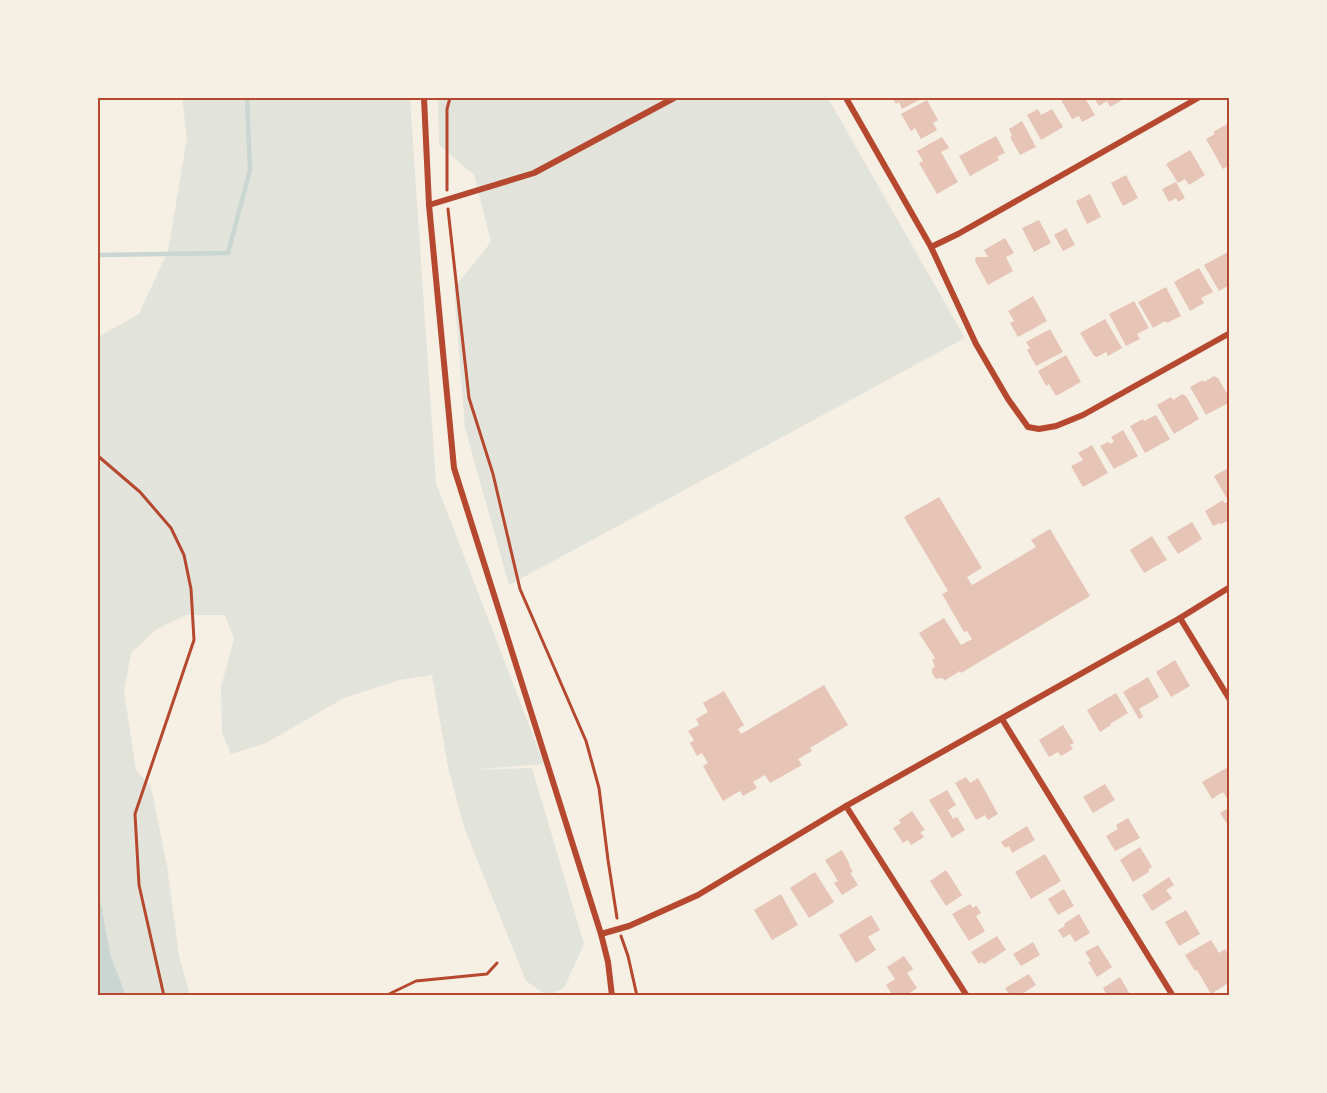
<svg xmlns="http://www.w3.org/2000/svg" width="1327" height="1093" font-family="'Nunito Sans',sans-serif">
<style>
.green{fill:#e2e4dc}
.water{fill:#c9d6d2}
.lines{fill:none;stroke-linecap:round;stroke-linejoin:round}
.stream{stroke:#c9d6d2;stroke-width:4.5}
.building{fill:#e6c5b7}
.path{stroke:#b5482f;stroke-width:3}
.minor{stroke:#b5482f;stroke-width:6}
.neatline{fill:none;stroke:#b5482f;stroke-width:2}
</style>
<rect width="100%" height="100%" fill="#f6efe4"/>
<!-- green -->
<g class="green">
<polygon points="182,98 410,98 436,483 544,764 470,770 532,768 584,944 564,988 549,995 546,995 526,981 465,830 448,767 432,675 400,680 344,698 266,743 231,754 222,733 221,687 234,639 225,615 186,615 157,629 131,653 124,691 136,770 151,787 167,866 179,956 190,995 126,995 111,957 98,888 98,337 139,314 168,251 187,138"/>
<polygon points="438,98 828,98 965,338 509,585 465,428 454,288 491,242 474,175 439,145"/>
</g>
<!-- water -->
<polygon class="water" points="98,888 111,957 126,995 98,995"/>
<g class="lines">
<!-- stream -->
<polyline class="stream" points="98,255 228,253 250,170 247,98"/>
</g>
<!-- building -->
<g class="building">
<polygon points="892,98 923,98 902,109 899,102 896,104"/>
<polygon points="1060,98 1085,98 1095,115 1082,122 1079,116 1072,119"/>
<polygon points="1094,98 1120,98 1122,100 1110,107 1107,101 1099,106"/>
<polygon points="927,100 938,120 933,123 937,130 921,139 915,128 911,131 901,114"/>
<polygon points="1038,109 1041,115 1052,109 1063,127 1041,140 1027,115"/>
<polygon points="1022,121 1036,147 1020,155 1010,137 1012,136 1009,129"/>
<polygon points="1229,123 1230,165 1223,169 1206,139 1215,134 1213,132"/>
<polygon points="996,136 1005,153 997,157 999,160 970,176 959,156"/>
<polygon points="942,137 949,148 941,152 958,182 937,194 919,163 923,161 917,151"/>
<polygon points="1190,150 1205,175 1189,185 1185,179 1178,183 1166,164"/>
<polygon points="1126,175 1138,198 1123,206 1111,183"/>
<polygon points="1176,182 1185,198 1178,202 1176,198 1169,202 1162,189"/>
<polygon points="1090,194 1101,217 1087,224 1076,201"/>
<polygon points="1039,220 1051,243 1034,252 1022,228"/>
<polygon points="1066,228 1075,245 1063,251 1054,235"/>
<polygon points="1005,238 1014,253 1006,257 1013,271 988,285 975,261 976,257 988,257 984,250"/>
<polygon points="1230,251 1230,285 1219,291 1204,265"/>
<polygon points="1199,268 1213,292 1201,298 1204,303 1190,311 1174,282"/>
<polygon points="1166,287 1181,316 1167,323 1165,321 1153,328 1138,302"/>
<polygon points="1033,296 1047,321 1018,337 1010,323 1014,321 1008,311"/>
<polygon points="1134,301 1149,328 1137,334 1140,339 1126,346 1109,314"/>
<polygon points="1105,319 1122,348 1108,356 1106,352 1097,357 1094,356 1080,333"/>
<polygon points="1050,329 1063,352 1036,366 1027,350 1030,348 1026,342"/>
<polygon points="1066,355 1081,382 1056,396 1049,384 1046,386 1038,371"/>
<polygon points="1214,376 1218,378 1230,399 1230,402 1206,415 1190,387 1203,380 1204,382"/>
<polygon points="1182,394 1186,396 1199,419 1174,434 1157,405 1171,397 1173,400"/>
<polygon points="1156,415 1170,439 1145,453 1130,426 1143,419 1144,421"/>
<polygon points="1123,430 1138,456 1114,469 1100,446 1108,442 1110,444 1114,442 1111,437"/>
<polygon points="1092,445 1108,473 1083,487 1071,466 1083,460 1078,453"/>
<polygon points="1230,467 1230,498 1227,499 1214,476"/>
<polygon points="939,497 982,568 967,577 972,585 1036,547 1031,540 1050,529 1090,596 961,673 960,671 944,681 943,678 936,679 932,673 932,669 935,666 932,660 935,658 919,633 944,618 961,645 972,639 967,631 964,632 942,594 948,591 904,517"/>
<polygon points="1223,500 1224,503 1227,502 1230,506 1230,510 1228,511 1230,514 1230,520 1221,524 1220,523 1213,526 1205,511"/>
<polygon points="1192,522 1202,539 1178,554 1167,537"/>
<polygon points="1152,536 1167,560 1144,573 1130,550"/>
<polygon points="1175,660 1190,686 1171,697 1156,672"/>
<polygon points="1148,677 1159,697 1139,709 1143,717 1139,719 1123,692"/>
<polygon points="824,685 848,725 810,748 812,751 798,759 802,765 770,783 765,775 753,782 757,788 743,796 740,791 723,801 703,766 708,763 702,753 697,756 690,743 694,740 688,731 699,725 696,719 708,712 703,703 724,691 744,725 738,729 741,734"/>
<polygon points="1116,693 1128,713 1110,724 1111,725 1100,732 1087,710"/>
<polygon points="1063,725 1074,743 1070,745 1073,749 1061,756 1058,752 1049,757 1039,740"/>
<polygon points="1230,766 1230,803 1223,792 1212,799 1202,782"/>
<polygon points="966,777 970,783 978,778 998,814 988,820 985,815 976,820 955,783"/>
<polygon points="1105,784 1115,800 1093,813 1083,797"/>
<polygon points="947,790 956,805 948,810 953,819 957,817 965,830 952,838 929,800"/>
<polygon points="1230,807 1230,828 1220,813"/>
<polygon points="912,811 925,830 920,832 924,837 911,845 908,840 903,843 893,828 901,823 899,820"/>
<polygon points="1128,818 1140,838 1115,851 1106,836 1118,829 1116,825"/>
<polygon points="1027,826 1035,840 1012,853 1009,846 1005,848 1001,842"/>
<polygon points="1140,847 1152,867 1148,870 1149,872 1133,882 1120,860"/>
<polygon points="842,850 850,865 849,865 853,872 850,873 858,885 842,895 834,883 838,881 825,860"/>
<polygon points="1045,854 1061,881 1031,899 1015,872"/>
<polygon points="946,870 962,895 946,906 930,881"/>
<polygon points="815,872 834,902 809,918 790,888"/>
<polygon points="1169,877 1174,885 1166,890 1172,898 1152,911 1142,895"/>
<polygon points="1064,889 1074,906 1058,915 1048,899"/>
<polygon points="781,894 798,925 772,940 754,910"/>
<polygon points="970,904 973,908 976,905 981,913 976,916 985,931 969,941 952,914"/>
<polygon points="1186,910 1200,934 1179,946 1165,922"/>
<polygon points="1079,914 1090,933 1075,942 1070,934 1063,938 1058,930 1065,926 1064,924"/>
<polygon points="871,915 880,930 868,937 876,950 856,963 839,935"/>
<polygon points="997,936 1006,950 984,964 982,962 979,964 971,952"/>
<polygon points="1211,940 1219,953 1225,949 1230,956 1230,964 1227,966 1230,970 1230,982 1211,994 1197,970 1195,971 1185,955"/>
<polygon points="1033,942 1040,955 1021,966 1013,954"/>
<polygon points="1098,945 1112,967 1097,977 1088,962 1091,961 1085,952"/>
<polygon points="904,956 913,969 907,973 917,988 906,996 893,996 886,985 895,979 887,967"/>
<polygon points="1029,974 1036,985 1019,996 1010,996 1005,988"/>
<polygon points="1120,977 1131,996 1107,996 1103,988"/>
</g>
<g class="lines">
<!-- path -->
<g class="path">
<polyline points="447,190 447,109 450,98"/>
<polyline points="448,209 469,398 493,474 520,589 586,741 599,788 608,860 617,918"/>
<polyline points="98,456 140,492 171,528 184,555 191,589 194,640 135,814 139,885 164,996"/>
<polyline points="621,936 628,956 637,996"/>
<polyline points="385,996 416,981 487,974 497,963"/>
</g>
<!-- minor -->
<g class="minor">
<polyline points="424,98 429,205 454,468 601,934 608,962 612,996"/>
<polyline points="846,98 931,247 976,344 1008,399 1028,427 1039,429 1056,426 1083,415 1230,333"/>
<polyline points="429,205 534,173 674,98"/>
<polyline points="931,247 958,234 1198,98"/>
<polyline points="1180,618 1230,700"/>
<polyline points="1002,719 1173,996"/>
<polyline points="846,806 967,996"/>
<polyline points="601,934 629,926 698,895 846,806 1180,618 1230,587"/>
</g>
</g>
<!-- border -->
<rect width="1327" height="1093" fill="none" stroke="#f6efe4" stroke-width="198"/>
<rect x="99" y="99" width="1129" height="895" class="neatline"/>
</svg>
